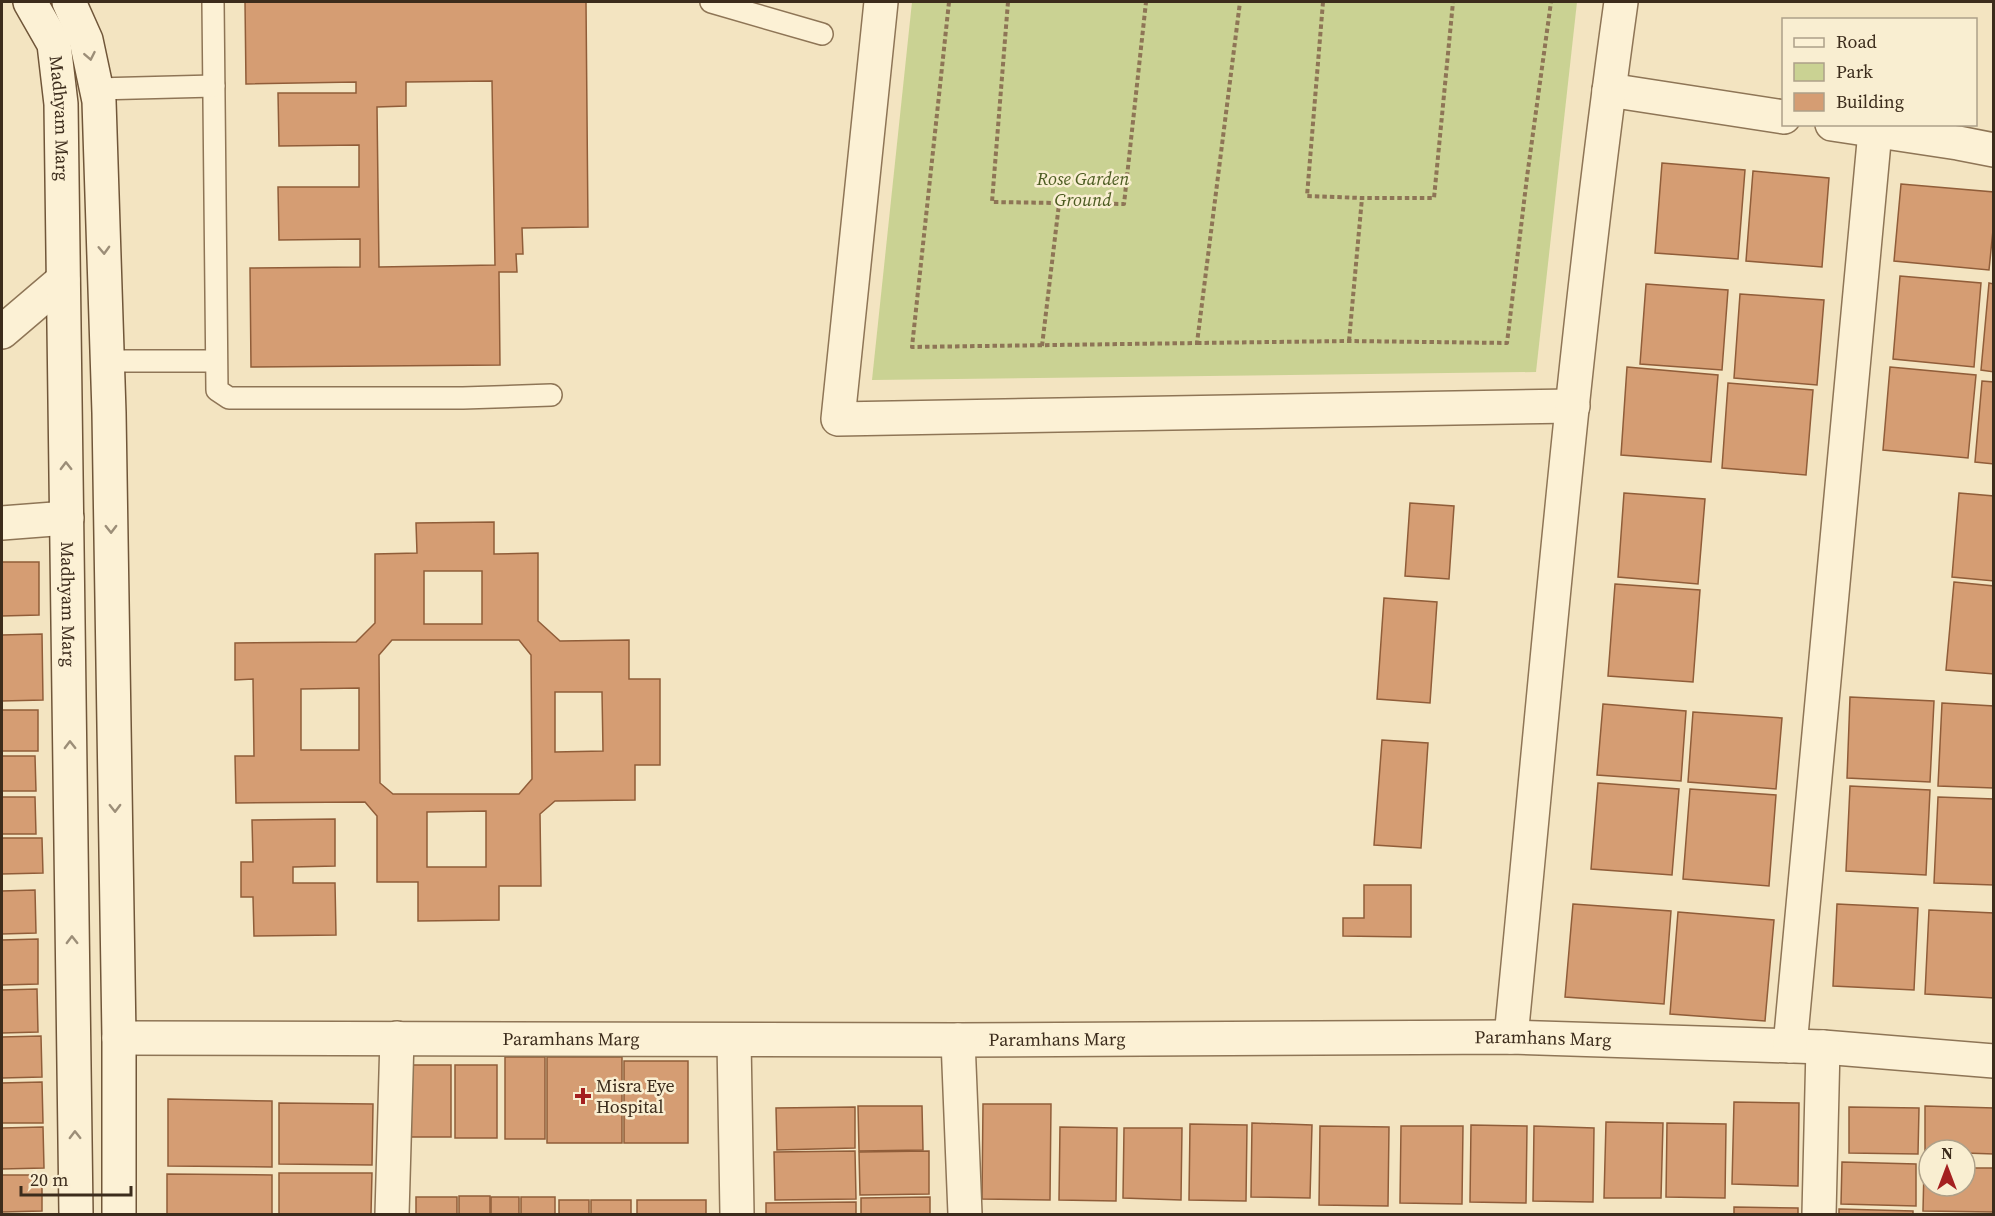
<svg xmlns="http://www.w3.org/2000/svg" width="1995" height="1216" font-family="'Source Serif 4',serif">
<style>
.green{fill:#cad293}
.building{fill:#d59d73;stroke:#905d39;stroke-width:1.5;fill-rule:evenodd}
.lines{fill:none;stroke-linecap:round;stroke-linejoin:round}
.lane-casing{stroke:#8e7556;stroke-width:24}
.street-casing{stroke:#8e7556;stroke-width:36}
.secondary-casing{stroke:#705639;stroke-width:36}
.path{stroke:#8e7556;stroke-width:4;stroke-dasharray:4.5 3;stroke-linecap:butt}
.lane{stroke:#fcf1d5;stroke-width:21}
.street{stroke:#fcf1d5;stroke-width:33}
.secondary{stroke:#fcf1d5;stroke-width:33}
.oneway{stroke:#9c8e78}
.poi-dot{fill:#a42020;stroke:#f9eed1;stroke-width:2}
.labels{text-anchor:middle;stroke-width:5;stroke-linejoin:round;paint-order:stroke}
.street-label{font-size:18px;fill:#3c2c1c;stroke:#f9eed1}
.park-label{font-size:18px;font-style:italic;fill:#4b5b20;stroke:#f9eed1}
.poi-label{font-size:18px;fill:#3c2c1c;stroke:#f9eed1;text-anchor:start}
</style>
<rect width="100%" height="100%" fill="#f3e4c1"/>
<!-- green -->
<polygon class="green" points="912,2 1577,2 1536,372 872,380"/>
<!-- building -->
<g class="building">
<path d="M245 2H586L588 227 522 228 523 254H516L517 272H499L500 365 251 367 250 268 360 267V239L279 240 278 187H359V145L279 146 278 93H356V82L246 84ZM492 81 495 265 379 267 377 107 406 106V82Z"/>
<polygon points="1662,163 1745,170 1738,259 1655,253"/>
<polygon points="1753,171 1829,178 1822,267 1746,261"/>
<polygon points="1901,184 1994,192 1994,220 1989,270 1894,261"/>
<polygon points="1900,276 1981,283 1974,367 1893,359"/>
<polygon points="1989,283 1994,284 1994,372 1981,370"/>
<polygon points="1646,284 1728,290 1722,370 1640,364"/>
<polygon points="1740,294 1824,300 1817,385 1734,378"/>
<polygon points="1627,367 1718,375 1711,462 1621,455"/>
<polygon points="1890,367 1976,375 1968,458 1883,450"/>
<polygon points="1982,381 1994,382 1994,464 1975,462"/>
<polygon points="1728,383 1813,390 1806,475 1722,468"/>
<polygon points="1624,493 1705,499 1698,584 1618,577"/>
<polygon points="1959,493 1994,496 1994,581 1952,577"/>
<polygon points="1410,503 1454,506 1449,579 1405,576"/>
<path d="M494 522V554L538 553V621L560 641 629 640V679H660V765H635V800L555 801 540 814 541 886H499V920L418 921V882H377V816L365 802 236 803 235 756H254L253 679 235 680V643L356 642 375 623V554L417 553 416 523ZM424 571H482V624H424ZM392 640H519L531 655 532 779 519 794H393L380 783 379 655ZM359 688V750H301V689ZM555 692H602L603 751 555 752ZM486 811V867H427V812Z"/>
<polygon points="2,562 39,562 39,615 2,616"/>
<polygon points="1954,582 1994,586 1994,674 1946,670"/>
<polygon points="1615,584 1700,590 1693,682 1608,676"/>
<polygon points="1384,598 1437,602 1430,703 1377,699"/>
<polygon points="42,634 43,700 2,701 2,635"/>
<polygon points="1850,697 1934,701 1930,782 1847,778"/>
<polygon points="1942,703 1994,706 1994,788 1938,786"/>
<polygon points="1603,704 1686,711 1681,781 1597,775"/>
<rect x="2" y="710" width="36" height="41"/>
<polygon points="1693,712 1782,718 1776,789 1688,782"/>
<polygon points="1382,740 1428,743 1421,848 1374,845"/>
<polygon points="2,756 35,756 36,791 2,791"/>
<polygon points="1598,783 1679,789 1672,875 1591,869"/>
<polygon points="1850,786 1930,790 1926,875 1846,871"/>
<polygon points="1690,789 1776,795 1769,886 1683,879"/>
<polygon points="2,797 35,797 36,834 2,834"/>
<polygon points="1938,797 1994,799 1994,885 1934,883"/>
<polygon points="335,819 335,866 293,867 293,883 335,883 336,935 254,936 253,897 241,897 241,862 253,862 252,820"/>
<polygon points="2,838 42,838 43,873 2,874"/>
<polygon points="1364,885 1411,885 1411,937 1343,936 1343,918 1364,918"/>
<polygon points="35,890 36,933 2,934 2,891"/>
<polygon points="1573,904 1671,911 1664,1004 1565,997"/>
<polygon points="1837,904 1918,908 1914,990 1833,986"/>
<polygon points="1929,910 1994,913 1994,998 1925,994"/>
<polygon points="1678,912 1774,920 1765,1021 1670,1014"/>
<polygon points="38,939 38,984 2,985 2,940"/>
<polygon points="37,989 38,1032 2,1033 2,990"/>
<polygon points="41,1036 42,1077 2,1078 2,1037"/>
<rect x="505" y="1057" width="40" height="82"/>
<rect x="547" y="1057" width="75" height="86"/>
<rect x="624" y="1061" width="64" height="82"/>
<rect x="398" y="1065" width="53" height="72"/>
<rect x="455" y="1065" width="42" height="73"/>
<polygon points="42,1082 43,1123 2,1123 2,1083"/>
<polygon points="168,1099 272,1101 272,1167 168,1166"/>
<polygon points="1734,1102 1799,1103 1798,1186 1732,1184"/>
<polygon points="279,1103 373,1104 372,1165 279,1164"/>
<polygon points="983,1104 1051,1104 1050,1200 982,1199"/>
<polygon points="858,1106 922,1106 923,1150 859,1151"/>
<polygon points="1925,1106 1994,1108 1994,1154 1965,1153 1965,1150 1929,1150 1929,1153 1925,1153"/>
<polygon points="855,1107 855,1148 777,1150 776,1108"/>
<polygon points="1849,1107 1919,1108 1918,1154 1849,1153"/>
<polygon points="1606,1122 1663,1123 1661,1198 1604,1198"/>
<polygon points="1252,1123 1312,1125 1310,1198 1251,1197"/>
<polygon points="1667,1123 1726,1124 1725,1198 1666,1197"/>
<polygon points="1190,1124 1247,1125 1246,1201 1189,1200"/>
<polygon points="1471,1125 1527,1126 1526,1203 1470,1202"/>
<polygon points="1320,1126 1389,1127 1388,1206 1319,1205"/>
<polygon points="1401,1126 1463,1126 1462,1204 1400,1203"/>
<polygon points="1534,1126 1594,1128 1593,1202 1533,1201"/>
<polygon points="43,1127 44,1168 2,1169 2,1128"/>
<polygon points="1060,1127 1117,1128 1116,1201 1059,1200"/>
<polygon points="1124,1128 1182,1128 1181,1200 1123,1198"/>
<polygon points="855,1151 856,1199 775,1200 774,1152"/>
<polygon points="929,1151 929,1194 860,1195 859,1152"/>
<polygon points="1842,1162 1916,1164 1916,1206 1841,1204"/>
<polygon points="1924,1167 1929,1167 1929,1186 1965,1186 1965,1168 1994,1168 1994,1212 1923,1211"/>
<polygon points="279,1173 372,1173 371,1214 279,1214"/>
<polygon points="167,1174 272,1175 272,1214 167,1214"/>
<polygon points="2,1175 42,1175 42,1211 2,1212"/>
<rect x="459" y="1196" width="31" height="18"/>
<rect x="416" y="1197" width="41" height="17"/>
<rect x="491" y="1197" width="28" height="17"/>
<rect x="521" y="1197" width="34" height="17"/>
<polygon points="930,1197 930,1214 861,1214 861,1198"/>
<rect x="559" y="1200" width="30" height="14"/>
<rect x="591" y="1200" width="40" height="14"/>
<rect x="637" y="1200" width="69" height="14"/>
<polygon points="856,1202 856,1214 766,1214 766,1203"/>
<polygon points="1734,1207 1798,1208 1798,1214 1734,1214"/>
<polygon points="1839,1209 1913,1211 1913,1214 1839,1214"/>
</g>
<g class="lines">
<defs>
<g id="lane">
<polyline points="213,2 217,390 229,398 463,398 551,395"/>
<polyline points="711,2 822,34"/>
<polyline points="96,89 214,86"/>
<polyline points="107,361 216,361"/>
</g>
<g id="street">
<polyline points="881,2 838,419 1573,406"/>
<polyline points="1609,90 1784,117"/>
<polyline points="1832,124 1958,143 1994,150"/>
<polyline points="2,332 63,280"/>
<polyline points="2,523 67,518"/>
<path d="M1511 1037C1545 692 1573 345 1621 2"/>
<path id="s1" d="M119 1038 958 1040 1511 1037 1823 1047 1994 1061"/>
<polyline points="734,1040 737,1214"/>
<polyline points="958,1040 965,1214"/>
<polyline points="1790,1046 1875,131"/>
<polyline points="392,1214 397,1038"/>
<polyline points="1819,1214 1823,1047"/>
</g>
<g id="secondary">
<path id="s2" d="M30 2 54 44 61 104 76 1214"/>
<polyline points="69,2 86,40 99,101 109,413 119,1038 119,1214"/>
</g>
</defs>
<!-- lane casing -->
<use href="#lane" class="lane-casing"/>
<!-- street casing -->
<use href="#street" class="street-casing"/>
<!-- secondary casing -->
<use href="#secondary" class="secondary-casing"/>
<!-- path -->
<g class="path">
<polyline points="949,2 912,347 1197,343 1240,2"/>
<polyline points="1008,2 992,202 1124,204 1146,2"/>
<polyline points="1323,2 1307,196 1362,198 1434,198 1453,2"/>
<polyline points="1349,341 1362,198"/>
<polyline points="1197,343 1349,341 1507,343 1527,177 1551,2"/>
<polyline points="1042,346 1059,204"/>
</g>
<!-- lane -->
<use href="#lane" class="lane"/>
<!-- street -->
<use href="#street" class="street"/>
<!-- secondary -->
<use href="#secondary" class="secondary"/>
</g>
<!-- one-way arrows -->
<defs><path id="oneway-chevron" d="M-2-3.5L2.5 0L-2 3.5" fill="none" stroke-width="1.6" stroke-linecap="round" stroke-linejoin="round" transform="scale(1.5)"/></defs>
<g class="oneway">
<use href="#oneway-chevron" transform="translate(90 56) rotate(79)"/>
<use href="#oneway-chevron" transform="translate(104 250) rotate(88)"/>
<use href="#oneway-chevron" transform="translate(66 466) rotate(-91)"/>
<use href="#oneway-chevron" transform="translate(111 529) rotate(89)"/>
<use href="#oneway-chevron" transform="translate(70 745) rotate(-91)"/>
<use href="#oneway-chevron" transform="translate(115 808) rotate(89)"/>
<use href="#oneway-chevron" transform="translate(72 940) rotate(-91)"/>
<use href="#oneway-chevron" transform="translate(75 1135) rotate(-91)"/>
</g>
<!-- markers -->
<path class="poi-dot" d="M580 1087h6v6h6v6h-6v6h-6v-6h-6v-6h6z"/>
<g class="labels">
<!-- street labels -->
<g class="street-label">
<text dy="6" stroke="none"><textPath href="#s2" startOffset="123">Madhyam Marg</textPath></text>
<text dy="6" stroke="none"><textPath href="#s2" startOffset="609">Madhyam Marg</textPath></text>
<text dy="6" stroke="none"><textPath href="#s1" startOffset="452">Paramhans Marg</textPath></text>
<text dy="6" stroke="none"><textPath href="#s1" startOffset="938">Paramhans Marg</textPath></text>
<text dy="6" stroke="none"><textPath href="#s1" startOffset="1424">Paramhans Marg</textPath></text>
</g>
<!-- park labels -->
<g class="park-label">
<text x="1083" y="185">Rose Garden<tspan x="1083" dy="21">Ground</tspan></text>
</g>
<!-- poi labels -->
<g class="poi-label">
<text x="596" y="1092">Misra Eye<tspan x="596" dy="21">Hospital</tspan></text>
</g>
</g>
<!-- border -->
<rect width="1995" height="1216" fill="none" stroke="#3c2c1c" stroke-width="6"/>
<!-- legend -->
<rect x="1782" y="18" width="195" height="108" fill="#f9eed1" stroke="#ada089" stroke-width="1.5"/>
<rect x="1794" y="38" width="30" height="9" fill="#fcf1d5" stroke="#ada089" stroke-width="1.5"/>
<text x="1836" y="48" font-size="18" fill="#3c2c1c">Road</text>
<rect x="1794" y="63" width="30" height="18" fill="#cad293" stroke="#ada089" stroke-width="1.5"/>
<text x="1836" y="78" font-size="18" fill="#3c2c1c">Park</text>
<rect x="1794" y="93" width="30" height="18" fill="#d59d73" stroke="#ada089" stroke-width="1.5"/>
<text x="1836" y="108" font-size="18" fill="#3c2c1c">Building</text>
<!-- north arrow -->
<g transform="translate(1947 1168)"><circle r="28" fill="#f9eed1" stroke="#ada089" stroke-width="1.5"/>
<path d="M0-4.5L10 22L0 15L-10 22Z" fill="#a42020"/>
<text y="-9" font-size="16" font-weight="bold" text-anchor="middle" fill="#3c2c1c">N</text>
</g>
<!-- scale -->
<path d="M21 1186v9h110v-9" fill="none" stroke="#3c2c1c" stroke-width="3"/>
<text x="30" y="1186" font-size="18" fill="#3c2c1c" stroke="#f9eed1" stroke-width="4.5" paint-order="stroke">20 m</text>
</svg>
